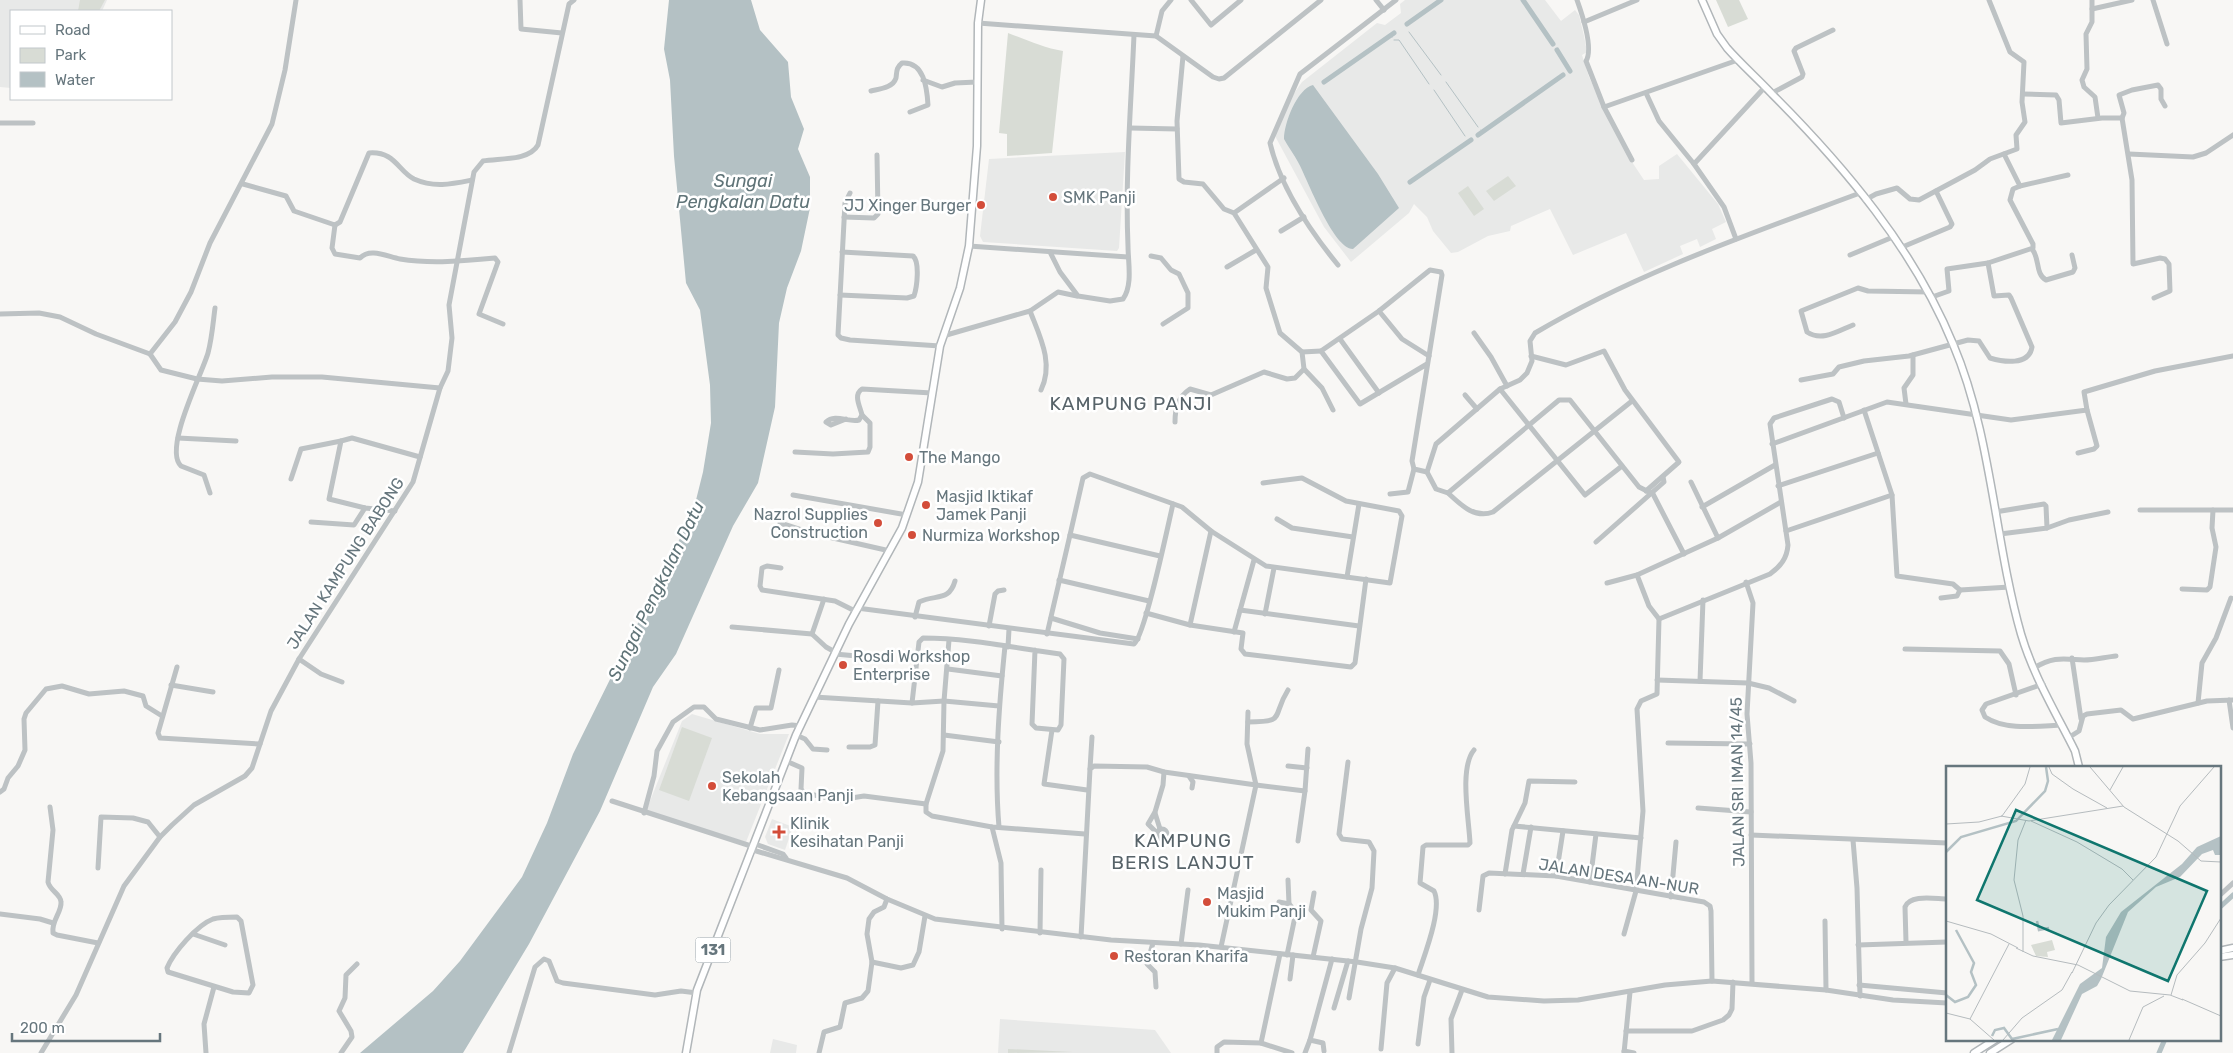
<svg xmlns="http://www.w3.org/2000/svg" width="2233" height="1053" font-family="Rubik,sans-serif">
<style>
.built{fill:#e8e9e8}
.green{fill:#d8dcd5}
.water{fill:#b4c1c4}
.lines{fill:none;stroke-linecap:round;stroke-linejoin:round}
.stream{stroke:#b4c1c4;stroke-width:1}
.canal{stroke:#b4c1c4;stroke-width:5}
.major-casing{stroke:#b1b6b9;stroke-width:9}
.minor{stroke:#bdc2c4;stroke-width:5}
.major{stroke:#fff;stroke-width:6}
.poi-dot{fill:#d34d3a;stroke:#fff;stroke-width:2}
.labels{text-anchor:middle;stroke-width:5;stroke-linejoin:round;paint-order:stroke}
.shield{fill:#fff;stroke:#949fa4;stroke-width:1}
.shield-label{font-size:15px;font-weight:bold;fill:#66767d}
.poi-label{font-size:16px;fill:#66767d;stroke:#fff;text-anchor:start}
.street-label{font-size:16px;fill:#66767d;stroke:#fff}
.water-label{font-size:18px;font-style:italic;fill:#607478;stroke:#fff}
.quarter-label{font-size:19px;letter-spacing:1px;fill:#576369;stroke:#fff}
.inset-river{fill:none;stroke:#b4c1c4;stroke-width:2.5}
.inset-road{fill:none;stroke:#b5bbbe;stroke-width:1}
.view{fill:#0f766e;fill-opacity:0.15;stroke:#0f766e;stroke-width:2.5}
.inset-edge{fill:none;stroke:#66767d;stroke-width:2.5}
</style>
<rect width="100%" height="100%" fill="#f8f7f5"/>
<!-- built -->
<g class="built">
<polygon points="0,0 107,0 102,11 11,11 11,88 0,87"/>
<polygon points="1405,0 1545,0 1561,21 1575,10 1579,15 1584,36 1587,52 1582,55 1589,77 1620,142 1634,165 1644,180 1659,179 1659,166 1677,154 1718,204 1726,222 1712,229 1716,239 1700,247 1697,239 1680,246 1683,254 1644,272 1626,233 1573,255 1550,209 1511,226 1510,231 1488,236 1458,252 1451,253 1433,231 1427,217 1414,204 1409,213 1351,262 1324,227 1275,136 1290,99 1302,82 1377,23 1385,25 1401,13 1400,4"/>
<polygon points="1125,152 1119,248 1117,251 983,242 980,236 989,159"/>
<polygon points="692,714 760,734 789,734 746,842 646,811 682,721"/>
<polygon points="772,819 793,827 785,850 768,844 765,837"/>
<polygon points="1000,1019 1155,1030 1171,1053 998,1053"/>
<polygon points="773,1039 797,1045 796,1053 770,1053"/>
</g>
<!-- green -->
<g class="green">
<polygon points="80,0 105,0 99,11 78,11"/>
<polygon points="1716,0 1739,0 1748,19 1728,27"/>
<path d="M1008 33C1027 40 1044 48 1063 51L1052 153 1007 156V134L999 133Z"/>
<polygon points="1508,176 1516,186 1494,201 1486,191"/>
<polygon points="1468,186 1484,209 1474,216 1458,193"/>
<polygon points="682,727 712,738 689,801 659,790"/>
<polygon points="1008,1049 1073,1052 1008,1053"/>
</g>
<!-- water -->
<g class="water">
<polygon points="669,0 751,0 760,30 788,62 791,97 804,129 798,149 810,177 810,208 801,251 787,288 779,323 775,407 758,483 733,526 676,654 653,687 600,811 529,944 463,1053 360,1053 433,991 460,961 522,877 547,823 573,754 693,512 703,472 711,423 710,385 700,310 686,283 674,156 670,80 664,49"/>
<path d="M1313 85 1378 174 1399 208 1353 249C1333 249 1307 178 1298 162 1294 154 1288 147 1284 139 1284 123 1297 89 1313 85Z"/>
</g>
<g class="lines">
<!-- stream -->
<g class="stream">
<polyline points="1409,32 1441,75"/>
<polyline points="1391,35 1392,37"/>
<polyline points="1394,40 1399,40 1429,84"/>
<polyline points="1446,82 1478,127"/>
<polyline points="1434,90 1465,136"/>
<polyline points="1481,130 1483,132"/>
</g>
<!-- canal -->
<g class="canal">
<polyline points="1523,0 1553,44"/>
<polyline points="1407,24 1441,0"/>
<polyline points="1557,50 1570,71"/>
<polyline points="1324,82 1394,33"/>
<polyline points="1478,135 1563,75"/>
<polyline points="1410,182 1471,140"/>
<polyline points="2219,908 2233,895"/>
<polyline points="2159,1053 2165,1039"/>
</g>
<defs>
<g id="major">
<path d="M1702 0 1717 34 1727 48C1741 64 1757 78 1772 94 1844 166 1914 249 1953 344 1992 436 1994 539 2021 634 2033 675 2056 713 2075 751L2079 767"/>
<polyline points="2219,951 2233,948"/>
<polyline points="2219,957 2233,955"/>
<polyline points="686,1053 697,990 796,735 849,624 902,528 918,482 940,346 960,288 969,246 977,146 978,23 981,0"/>
<polyline points="1974,1053 1996,1039"/>
<polyline points="1990,1053 2012,1039"/>
</g>
</defs>
<!-- major casing -->
<use href="#major" class="major-casing"/>
<!-- minor -->
<g class="minor">
<polyline points="520,0 521,29 562,33"/>
<polyline points="1191,0 1211,25 1241,0"/>
<polyline points="1376,0 1384,10"/>
<path d="M1577 0C1582 14 1594 48 1586 61L1604 107 1738 60"/>
<polyline points="2092,0 2092,22 2086,34 2087,69 2082,80 2084,87 2095,97 2098,118"/>
<polyline points="2153,0 2167,44"/>
<polyline points="2092,9 2132,0"/>
<polyline points="1584,22 1637,0"/>
<polyline points="978,23 1156,36 1213,77 1219,79 1224,78 1321,0"/>
<polyline points="1156,36 1162,11 1171,0"/>
<polyline points="1183,56 1177,121 1179,179 1184,182 1203,184 1224,209 1234,213 1284,178"/>
<polyline points="923,80 942,87 955,83 977,82"/>
<path d="M871 91C879 89 893 88 896 78 897 71 896 68 902 63 924 61 927 88 928 105L910 112"/>
<polyline points="1646,93 1659,121 1694,164 1765,87"/>
<polyline points="1772,93 1802,77 1803,74 1794,51 1796,48 1833,30"/>
<polyline points="2023,94 2056,95 2059,100 2061,123 2102,118 2122,118 2132,180 2133,264 2160,258 2165,259 2169,264 2170,291 2154,298"/>
<polyline points="1604,107 1632,160"/>
<polyline points="2122,118 2124,113 2119,95 2132,90 2158,85 2161,89 2161,99 2165,106"/>
<polyline points="0,123 33,123"/>
<polyline points="1130,128 1177,129"/>
<polyline points="2129,154 2193,157 2206,153 2233,135"/>
<polyline points="1694,164 1724,207 1736,239"/>
<path d="M243 184 286 196 294 211 335 225 340 222 369 153C395 151 398 171 414 179 434 188 452 184 472 180"/>
<polyline points="2020,186 2068,175"/>
<polyline points="850,193 845,203 838,335 841,338 850,340 940,346"/>
<polyline points="1865,200 1876,194 1897,188 1910,199 1919,200 1975,170 1990,159 2017,149 2016,135 2025,122 2022,102 2024,62 2010,52 1989,0"/>
<polyline points="844,217 874,218 878,214 877,155"/>
<path d="M335 225 332 248 335 254 360 258C370 247 388 257 400 259 431 264 464 261 495 258L498 262 479 314 503 324"/>
<polyline points="1281,231 1304,217"/>
<polyline points="969,246 1128,257"/>
<polyline points="1900,248 1950,227 1952,224 1936,191"/>
<path d="M2032 249C2040 258 2035 274 2046 280L2073 272 2075 268 2072 255"/>
<path d="M1050 252 1060 272 1078 296 1110 301 1123 299C1133 285 1128 262 1128 246 1125 176 1131 106 1134 35"/>
<polyline points="1850,255 1893,237"/>
<polyline points="1151,256 1161,258 1171,270 1179,274 1188,293 1188,308 1163,324"/>
<path d="M1338 265C1311 232 1280 186 1270 143L1300 74 1396 0"/>
<polyline points="1227,267 1256,250"/>
<path d="M840 295 907 298 914 296C917 287 920 262 913 256L842 252"/>
<polyline points="1932,297 1949,291 1947,269 1988,263 2033,248 2033,244 2010,200 2013,189 2020,186 2004,154"/>
<path d="M1030 311C1040 337 1054 363 1041 390"/>
<polyline points="1379,311 1402,339 1429,356"/>
<polyline points="0,314 39,313 60,317 96,334 150,354 161,370 197,379 222,381 272,377 322,377 440,388"/>
<path d="M1853 325C1838 331 1822 342 1807 332L1801 311 1858 288 1868 291 1929 292"/>
<polyline points="1474,333 1491,357 1507,386"/>
<polyline points="943,336 1030,311 1058,292 1077,296"/>
<polyline points="1340,339 1379,393"/>
<polyline points="1302,352 1321,351"/>
<polyline points="150,354 175,322 191,292 210,243 272,124 285,70 296,0"/>
<polyline points="1531,356 1566,365 1604,351 1625,390 1679,462 1646,491"/>
<polyline points="1304,369 1322,388 1333,410"/>
<path d="M1801 380 1833 374 1839 367 1864 361 1909 356 1968 340 1979 341 1990 358C2003 362 2029 366 2032 347L2011 298 2009 295 1994 296 1988 263"/>
<polyline points="1500,389 1585,495 1622,466"/>
<polyline points="1465,395 1477,409"/>
<polyline points="1906,404 1904,388 1913,375 1913,355"/>
<polyline points="1864,410 1892,495 1897,576 1953,584 1960,590 2010,587"/>
<path d="M846 419 831 425 826 422C835 413 849 423 859 420L862 415C860 406 853 395 862 389L932 393"/>
<path d="M1175 422C1175 408 1178 397 1190 389L1211 395 1264 372 1287 379 1295 378 1304 369 1302 352 1280 333 1266 288 1268 267 1234 213"/>
<polyline points="178,438 236,441"/>
<polyline points="1772,444 1887,402 2011,420 2087,410 2084,392 2155,371 2233,356"/>
<polyline points="795,452 833,454 868,452 870,447 870,423 862,415"/>
<polyline points="2078,453 2094,449 2097,446 2087,410"/>
<polyline points="1427,472 1414,469 1412,461 1442,275 1441,272 1430,270 1379,311 1321,351 1360,404 1427,364"/>
<polyline points="291,479 301,449 341,441"/>
<polyline points="1691,482 1718,538"/>
<polyline points="1778,486 1878,453"/>
<path d="M210 493 204 475 181 466C163 449 202 374 208 353 212 338 213 323 215 308"/>
<path d="M1448 493C1460 504 1474 519 1493 512L1632 401"/>
<polyline points="1390,494 1408,492 1414,469"/>
<polyline points="793,495 907,515"/>
<polyline points="1702,507 1775,465"/>
<polyline points="2140,510 2233,510"/>
<polyline points="395,511 365,508 329,499 341,441 352,438 420,457"/>
<polyline points="1995,512 2044,504 2046,506 2047,528 2000,534"/>
<polyline points="1277,519 1292,528 1353,537"/>
<polyline points="311,522 354,525 365,508"/>
<polyline points="780,523 811,533 890,551"/>
<polyline points="2047,528 2069,520 2108,512"/>
<polyline points="1786,531 1892,495"/>
<polyline points="1070,535 1083,478 1090,474 1182,507 1211,531 1266,566 1390,583 1402,516 1399,511 1346,501 1302,478 1263,483"/>
<polyline points="1596,542 1664,482 1663,477"/>
<path d="M1684 554 1653 494 1639 487 1570 400H1559L1448 493 1436 489 1427 472 1436 444 1500 389 1520 380 1527 373 1532 361 1530 341 1535 333C1636 273 1750 234 1860 193"/>
<polyline points="781,568 767,566 762,568 760,586 762,590 835,601 855,611"/>
<polyline points="1347,577 1359,504"/>
<polyline points="1059,580 1149,601"/>
<polyline points="1746,582 1753,603 1747,714 1751,763 1752,983"/>
<polyline points="1607,583 1637,575 1718,538 1781,502"/>
<polyline points="2182,589 2207,590 2210,587 2216,547 2212,528 2213,510"/>
<polyline points="1941,598 1957,596 1960,590"/>
<path d="M857 608 1134 644C1145 636 1168 525 1173 504"/>
<polyline points="1240,610 1359,626"/>
<polyline points="1146,613 1190,625 1243,633 1241,649 1245,654 1351,667 1355,663 1366,579"/>
<polyline points="1265,614 1274,568"/>
<path d="M915 617 919 602C936 594 949 602 955 581"/>
<polyline points="1051,618 1100,633 1138,639"/>
<path d="M1659 619 1770 574C1781 566 1787 558 1788 545L1770 424 1774 418 1832 399 1839 402 1844 418"/>
<polyline points="1190,625 1211,531"/>
<polyline points="989,626 995,594 998,591 1004,590"/>
<polyline points="732,627 812,634 826,647 835,652"/>
<polyline points="1234,632 1254,560"/>
<polyline points="812,634 824,599"/>
<polyline points="1047,634 1070,535 1160,556"/>
<polyline points="949,640 944,701 943,751 926,804 926,812 932,816 992,827 1085,834"/>
<polyline points="1008,647 1009,629"/>
<polyline points="1905,649 2000,651 2009,664 2016,695"/>
<polyline points="835,654 889,659"/>
<polyline points="2072,658 2081,719"/>
<polyline points="299,659 321,674 342,682"/>
<polyline points="177,667 158,733 160,738 260,744"/>
<path d="M2034 668C2054 656 2063 659 2084 660 2094 660 2106 657 2116 656"/>
<polyline points="948,669 1002,676"/>
<polyline points="1657,680 1748,683 1769,688 1794,701"/>
<polyline points="1700,681 1703,600"/>
<path d="M2043 684 1986 704 1982 710 1985 717C2006 731 2038 726 2062 725"/>
<polyline points="171,685 213,692"/>
<polyline points="814,697 912,703 944,701 999,706"/>
<polyline points="2229,700 2233,728"/>
<path d="M912 703 919 642 923 638C968 638 1015 648 1060 654L1064 659 1061 725 1058 730 1036 728 1032 724 1035 650"/>
<polyline points="2198,703 2202,663 2216,638 2231,598"/>
<polyline points="1248,712 1247,744 1256,785 1305,791 1298,841"/>
<path d="M1248 722C1287 722 1271 717 1288 690"/>
<polyline points="750,728 756,708 771,708 779,670"/>
<polyline points="1052,730 1044,784 1087,790"/>
<polyline points="796,735 805,739 813,749 827,750"/>
<polyline points="944,735 999,742"/>
<polyline points="2068,738 2079,731 2083,716 2087,714 2121,710 2133,719 2207,701 2233,700"/>
<polyline points="1668,743 1750,744"/>
<polyline points="849,747 870,747 875,745 878,701"/>
<polyline points="786,761 802,768 801,789 804,793 839,800 864,796 926,804"/>
<polyline points="1348,762 1339,834 1342,839 1369,842 1374,851 1372,888 1361,929 1349,998"/>
<polyline points="1288,766 1307,768"/>
<polyline points="1090,769 1092,737"/>
<polyline points="1189,776 1193,782 1192,788"/>
<polyline points="1305,791 1308,749"/>
<polyline points="0,792 4,789 8,778 18,766 25,750 24,719 26,713 46,689 62,686 89,694 124,691 143,696 146,706 162,716"/>
<polyline points="612,801 754,847"/>
<path d="M50 807 53 830 48 882C50 891 61 894 61 902 62 912 51 921 53 933L57 935 98 943"/>
<polyline points="1698,808 1751,812"/>
<polyline points="644,813 654,776 657,751 673,722 694,707 704,707 716,719 760,730 792,725 801,726"/>
<polyline points="1155,813 1160,829"/>
<polyline points="1514,826 1641,838"/>
<polyline points="992,827 1001,863 1002,929"/>
<path d="M999 827C994 768 999 705 1005 646"/>
<circle cx="1162" cy="834" r="5"/>
<polyline points="1157,833 1148,824 1155,812 1163,785 1164,772"/>
<polyline points="1751,835 1947,843"/>
<polyline points="1853,840 1857,888 1860,996"/>
<polyline points="755,844 783,854 786,858"/>
<polyline points="753,850 847,878 887,899 935,919 1111,940 1199,945 1357,962 1395,968 1488,997 1544,1001 1578,1000 1665,985 1712,981 1826,990 1893,1000 1947,1003"/>
<polyline points="98,868 101,817 133,818 148,822 160,837"/>
<polyline points="1505,874 1512,830 1525,803 1529,781 1575,782"/>
<polyline points="1523,874 1531,827"/>
<polyline points="1556,876 1563,831"/>
<polyline points="1288,880 1289,904"/>
<polyline points="1590,882 1596,834"/>
<polyline points="2219,896 2233,883"/>
<polyline points="1671,897 1676,842"/>
<polyline points="1279,902 1289,904 1296,912 1287,955"/>
<polyline points="1479,910 1483,876 1489,873 1556,876 1704,902 1710,906 1711,911 1712,981"/>
<polyline points="0,914 40,919 53,923"/>
<path d="M237 917 241 921 253 985 249 993 233 992 168 972 167 968C173 953 197 925 213 919 220 917 229 917 237 917Z"/>
<polyline points="1825,921 1826,990"/>
<polyline points="1040,933 1041,870"/>
<polyline points="193,934 225,945"/>
<polyline points="1624,934 1636,891 1643,811 1637,709 1641,701 1657,694 1659,619 1649,606 1637,575"/>
<polyline points="1081,937 1090,769 1094,766 1147,767 1164,772 1256,785 1221,947"/>
<path d="M1906 942 1905 907C1910 894 1935 899 1947 899"/>
<polyline points="1153,943 1147,964 1155,972 1156,987"/>
<polyline points="1181,944 1188,890"/>
<polyline points="1858,945 1947,942"/>
<polyline points="1313,957 1321,921 1311,910 1314,893"/>
<polyline points="872,962 901,968 913,965 919,952 925,916"/>
<path d="M1418 975C1424 956 1443 909 1434 891L1420 883 1423 847 1426 845H1468L1470 843C1469 819 1459 768 1474 750"/>
<polyline points="1290,979 1293,955"/>
<polyline points="1859,985 1947,993"/>
<polyline points="1334,1008 1348,961"/>
<polyline points="1626,1031 1692,1031 1723,1020 1729,1015 1732,1009 1733,982"/>
<polyline points="1261,1043 1292,1053"/>
<polyline points="1418,1044 1424,997 1430,980"/>
<polyline points="1381,1049 1387,983 1395,968"/>
<polyline points="1324,1051 1323,1043 1310,1040 1332,959"/>
<polyline points="1624,1051 1634,1053"/>
<path d="M41 1053 76 995 124 886 160 837 172 825 194 805 245 776 252 768 271 711 299 659 413 482 440 388 448 371 452 338 449 305 474 172 483 161C500 158 529 161 538 145L569 4 574 0"/>
<polyline points="206,1053 204,1024 214,987"/>
<polyline points="341,1053 352,1037 351,1031 339,1011 345,998 346,975 357,964"/>
<polyline points="509,1053 535,967 544,959 549,961 557,981 563,983 655,995 681,991 697,993"/>
<polyline points="819,1053 824,1032 840,1027 845,1003 862,998 868,991 872,962 867,934 869,919 874,912 884,907 887,899"/>
<polyline points="1217,1053 1217,1047 1224,1042 1261,1043 1280,954"/>
<polyline points="1305,1053 1310,1040"/>
<polyline points="1452,1053 1451,1019 1462,990"/>
<polyline points="1624,1053 1630,992"/>
</g>
<!-- major -->
<use href="#major" class="major"/>
</g>
<!-- markers -->
<g class="poi-dot">
<circle cx="1053" cy="197" r="5"/>
<circle cx="981" cy="205" r="5"/>
<circle cx="909" cy="457" r="5"/>
<circle cx="926" cy="505" r="5"/>
<circle cx="878" cy="523" r="5"/>
<circle cx="912" cy="535" r="5"/>
<circle cx="843" cy="665" r="5"/>
<circle cx="712" cy="786" r="5"/>
<path d="M776.5 824.5h5v5h5v5h-5v5h-5v-5h-5v-5h5z"/>
<circle cx="1207" cy="902" r="5"/>
<circle cx="1114" cy="956" r="5"/>
</g>
<g class="labels">
<!-- shield labels -->
<rect class="shield" x="695.5" y="937.5" width="35" height="25" rx="4"/>
<g class="shield-label">
<text x="713" y="955">131</text>
</g>
<!-- poi labels -->
<g class="poi-label">
<text x="1063" y="203">SMK Panji</text>
<text x="971" y="211" text-anchor="end">JJ Xinger Burger</text>
<text x="919" y="463">The Mango</text>
<text x="936" y="502">Masjid Iktikaf<tspan x="936" dy="18">Jamek Panji</tspan></text>
<text x="868" y="520" text-anchor="end">Nazrol Supplies<tspan x="868" dy="18">Construction</tspan></text>
<text x="922" y="541">Nurmiza Workshop</text>
<text x="853" y="662">Rosdi Workshop<tspan x="853" dy="18">Enterprise</tspan></text>
<text x="722" y="783">Sekolah<tspan x="722" dy="18">Kebangsaan Panji</tspan></text>
<text x="790" y="829">Klinik<tspan x="790" dy="18">Kesihatan Panji</tspan></text>
<text x="1217" y="899">Masjid<tspan x="1217" dy="18">Mukim Panji</tspan></text>
<text x="1124" y="962">Restoran Kharifa</text>
</g>
<!-- street labels -->
<g class="street-label">
<text transform="translate(345 563) rotate(-57)" y="6">JALAN KAMPUNG BABONG</text>
<text transform="translate(1737 782) rotate(-91)" y="6">JALAN SRI IMAN 14/45</text>
<text transform="translate(1619 876) rotate(9)" y="6">JALAN DESA AN-NUR</text>
</g>
<!-- water labels -->
<g class="water-label">
<text x="743" y="187">Sungai<tspan x="743" dy="21">Pengkalan Datu</tspan></text>
<text transform="translate(656 591) rotate(-64)" y="6">Sungai Pengkalan Datu</text>
</g>
<!-- quarter labels -->
<g class="quarter-label">
<text x="1131" y="410">KAMPUNG PANJI</text>
<text x="1183" y="847">KAMPUNG<tspan x="1183" dy="22">BERIS LANJUT</tspan></text>
</g>
</g>
<!-- overview -->
<g transform="translate(1946 766)">
<rect width="275" height="275" fill="#f8f7f5"/>
<path d="M106 174 109 184 101 186 102 191 90 190 85 179Z" fill="#d8dcd5"/>
<path d="M275 70V89H269L267 84 256 88 234 111 210 121 182 146 155 213 151 220 136 228 115 274H106L134 218 156 202 160 171 175 146 236 98 251 81Z" fill="#b4c1c4"/>
<path class="inset-river" d="M0 86 15 71 70 55 99 25 102 15 100 1M91 155 93 164 103 162M0 229 9 236 22 231 30 219 25 206 28 197 10 164M46 270 49 264 58 262 66 273 112 263"/>
<path class="inset-road" d="M103 1 106 8 127 23 161 42M144 1 178 41 232 75 255 95 275 96M164 24 177 1M55 50 83 55 177 40M56 50 79 18 84 1M85 55 131 76 176 103 187 114M0 58 33 56 56 50M0 155 45 168 72 182M70 182 87 190 132 199 184 225 224 229 237 234M77 186V150L68 114 72 74 80 54M126 207 150 157 163 139 210 91 234 40 268 1M225 229 231 209 259 177 275 152M236 233 275 250M0 247 24 253 48 274M24 253 63 178M57 274 76 252 116 224 126 206M183 274 197 241 218 230"/>
<path class="view" d="M70 44 261 125 222 215 31 134Z"/>
<rect width="275" height="275" class="inset-edge"/>
</g>
<!-- legend -->
<rect x="10" y="10" width="162" height="90" fill="#ffffff" stroke="#c2c8cb"/>
<rect x="20" y="26" width="25" height="8" fill="#ffffff" stroke="#c2c8cb"/>
<text x="55" y="35" font-size="15" fill="#66767d">Road</text>
<rect x="20" y="48" width="25" height="15" fill="#d8dcd5" stroke="#c2c8cb"/>
<text x="55" y="60" font-size="15" fill="#66767d">Park</text>
<rect x="20" y="72" width="25" height="15" fill="#b4c1c4" stroke="#c2c8cb"/>
<text x="55" y="85" font-size="15" fill="#66767d">Water</text>
<!-- scale -->
<path d="M12 1033v8h148v-8" fill="none" stroke="#66767d" stroke-width="2.5"/>
<text x="20" y="1033" font-size="15" fill="#66767d" stroke="#ffffff" stroke-width="4" paint-order="stroke">200 m</text>
</svg>
